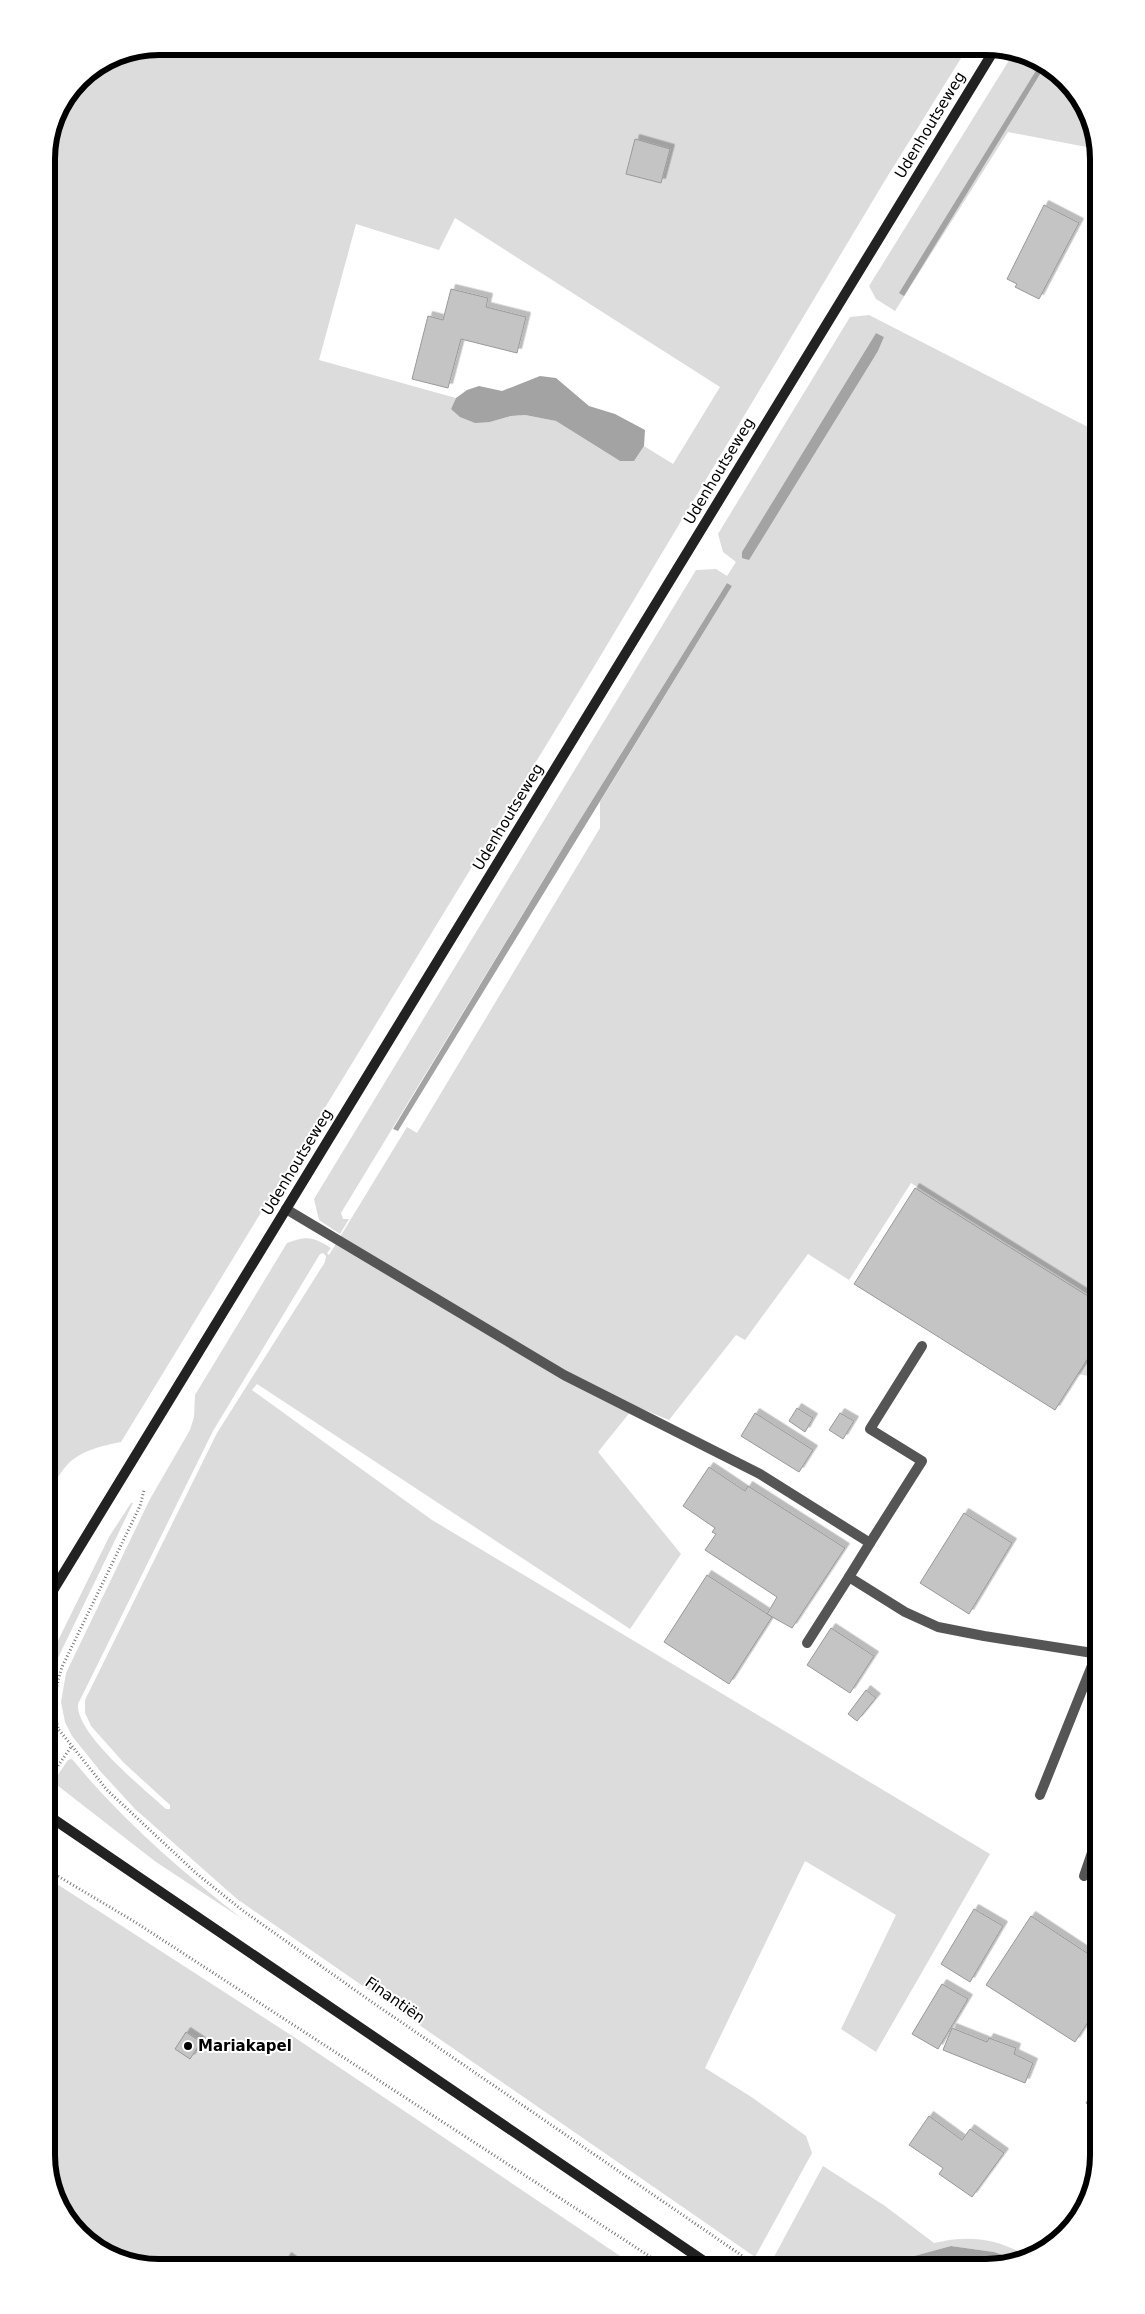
<svg xmlns="http://www.w3.org/2000/svg" width="1145" height="2314" font-family="'DejaVu Sans',sans-serif">
<style>
.green{fill:#dcdcdc;fill-rule:evenodd}
.water{fill:#a3a3a3}
.building{fill:#c4c4c4;stroke:#999;filter:url(#shadow)}
.lines{fill:none;stroke-linecap:round;stroke-linejoin:round}
.path{stroke:#777;stroke-width:3;stroke-dasharray:1 2.5;stroke-linecap:butt}
.lane{stroke:#555;stroke-width:10}
.secondary{stroke:#222;stroke-width:10}
.poi-dot{fill:#000;stroke:#fff;stroke-width:2}
.labels{text-anchor:middle;stroke-width:4;stroke-linejoin:round;paint-order:stroke}
.street-label{font-size:15px;fill:#000;stroke:#fff}
.poi-label{font-size:15px;font-weight:bold;fill:#000;stroke:#fff;text-anchor:start}
.rim{fill:none;stroke:#000;stroke-width:6}
</style>
<defs>
<filter id="shadow"><feDropShadow dx="4.5" dy="-4.5" stdDeviation="0" flood-color="#0004"/></filter>
</defs>
<rect width="100%" height="100%" fill="#fff"/>
<!-- green -->
<g class="green">
<path d="M159 46 968 47 884 182 592 670 121 1442C102 1446 81 1450 67 1465 59 1474 54 1485 46 1494V151L58 109 79 79 116 55ZM455 218 720 387 673 464 644 446 634 460 620 461 556 421 525 415 511 416 490 422 451 409 456 398 319 360 356 224 439 250Z"/>
<polygon points="1013,54 1040,64 900,293 1045,66 1055,69 1090,116 1097,149 1008,132 895,311 876,299 869,286"/>
<path d="M869 315 1088 427 1099 428V1301L911 1183 849 1280 808 1254 745 1340 736 1335 669 1420 635 1406 598 1452 681 1554 630 1629 257 1384 252 1390 432 1520 990 1854 876 2052 841 2029 896 1915 805 1861 705 2068 753 2098 806 2136 812 2153 755 2257 237 1899 135 1809 101 1772 72 1736 65 1722 61 1702 66 1673 150 1499 190 1430 194 1417 195 1395 287 1243C307 1235 314 1237 331 1248L327 1253 329 1255 407 1127 417 1133 600 828V802L732 586 727 583 570 836 341 1213 343 1219H349L340 1234 319 1220 314 1199 696 570 716 569 727 576 736 562 723 552 718 534 850 317ZM876 333 884 337 878 351 743 551ZM323 1253 326 1256 325 1262 217 1433 85 1700V1713L91 1726 124 1763 170 1805V1809H166C144 1789 75 1733 78 1704L213 1431 320 1254Z"/>
<polygon points="1099,1341 1099,1378 1078,1374"/>
<polygon points="131,1503 133,1503 56,1662 49,1684 46,1707 46,1665 109,1537"/>
<path d="M46 1725C64 1745 60 1747 46 1768Z"/>
<path d="M72 1759C121 1819 180 1870 241 1918L156 1862 53 1782 68 1760Z"/>
<polygon points="46,1877 294,2037 638,2268 151,2268 96,2249 55,2198 46,2155"/>
<path d="M823 2166 885 2206 934 2243C971 2234 999 2239 1031 2258L1021 2261 994 2252 951 2246 870 2268H795L784 2261 779 2262 773 2258 775 2255Z"/>
</g>
<!-- water -->
<g class="water">
<polygon points="1040,64 1045,66 904,296 899,293"/>
<polygon points="876,333 884,337 878,351 749,560 742,558 742,552"/>
<polygon points="540,376 556,378 589,406 615,414 645,430 644,446 634,461 620,461 556,421 525,415 511,416 490,422 475,423 460,417 451,409 456,398 467,390 479,386 502,391"/>
<polygon points="727,583 732,586 398,1131 393,1129 570,836"/>
<polygon points="951,2246 994,2252 1021,2261 986,2268 870,2268"/>
</g>
<!-- building -->
<g class="building">
<polygon points="635,139 670,149 661,183 626,174"/>
<polygon points="1044,205 1079,223 1039,299 1015,287 1017,284 1007,279"/>
<polygon points="451,289 488,298 486,307 526,317 517,353 461,339 448,388 412,379 428,316 443,320"/>
<polygon points="915,1188 1099,1303 1099,1341 1055,1410 854,1284"/>
<polygon points="797,1408 813,1418 805,1432 789,1421"/>
<polygon points="755,1413 813,1450 799,1472 741,1436"/>
<polygon points="840,1413 854,1421 843,1439 829,1430"/>
<polygon points="709,1467 745,1491 748,1486 845,1548 792,1628 767,1614 777,1597 705,1550 716,1534 712,1532 715,1528 683,1506"/>
<polygon points="964,1513 1012,1543 969,1614 920,1583"/>
<polygon points="707,1575 772,1617 729,1684 664,1642"/>
<polygon points="831,1628 874,1656 850,1693 807,1665"/>
<polygon points="866,1690 876,1698 857,1721 848,1714"/>
<polygon points="974,1909 1003,1926 970,1982 941,1964"/>
<polygon points="1031,1916 1099,1961 1099,2005 1075,2042 986,1985"/>
<polygon points="942,1984 968,1999 938,2049 912,2034"/>
<polygon points="952,2028 987,2042 989,2038 1016,2048 1014,2054 1033,2063 1025,2083 943,2050"/>
<polygon points="186,2032 201,2042 190,2059 175,2049"/>
<polygon points="1099,2082 1099,2111 1086,2103"/>
<polygon points="929,2116 962,2140 970,2129 1004,2153 972,2197 939,2174 943,2168 909,2145"/>
<polygon points="287,2257 302,2268 280,2268"/>
</g>
<g class="lines">
<!-- path -->
<g class="path">
<polyline points="46,1550 52,1542"/>
<polyline points="46,1718 60,1731 107,1790 197,1874 242,1910 369,2000 760,2268"/>
<path d="M58 1728C53 1707 55 1688 62 1667L140 1506 144 1490"/>
<polyline points="46,1783 71,1747"/>
<polyline points="46,1869 135,1922 666,2267"/>
</g>
<!-- lane -->
<g class="lane">
<polyline points="286,1209 564,1375 760,1474 870,1543 849,1577 905,1612 938,1627 984,1636 1099,1654"/>
<polyline points="870,1543 922,1461 870,1429 922,1346"/>
<polyline points="807,1643 849,1577"/>
<polyline points="1040,1795 1097,1653"/>
<polyline points="1084,1876 1099,1832"/>
</g>
<!-- secondary -->
<g class="secondary">
<polyline points="46,1602 996,47"/>
<polyline points="46,1814 714,2268"/>
</g>
</g>
<!-- markers -->
<circle class="poi-dot" cx="188" cy="2046" r="5"/>
<g class="labels">
<!-- street labels -->
<g class="street-label">
<text transform="translate(930 125) rotate(-59)" y="5">Udenhoutseweg</text>
<text transform="translate(719 471) rotate(-59)" y="5">Udenhoutseweg</text>
<text transform="translate(508 817) rotate(-59)" y="5">Udenhoutseweg</text>
<text transform="translate(297 1162) rotate(-59)" y="5">Udenhoutseweg</text>
<text transform="translate(395 2000) rotate(35)" y="5">Finantiën</text>
</g>
<!-- poi labels -->
<g class="poi-label">
<text x="198" y="2051">Mariakapel</text>
</g>
</g>
<!-- crop -->
<path d="M0 0H1145V2314H0ZM159 55H986A104 104 0 0 1 1090 159V2155A104 104 0 0 1 986 2259H159A104 104 0 0 1 55 2155V159A104 104 0 0 1 159 55Z" fill="#fff" fill-rule="evenodd"/>
<path class="rim" d="M159 55H986A104 104 0 0 1 1090 159V2155A104 104 0 0 1 986 2259H159A104 104 0 0 1 55 2155V159A104 104 0 0 1 159 55Z"/>
</svg>
